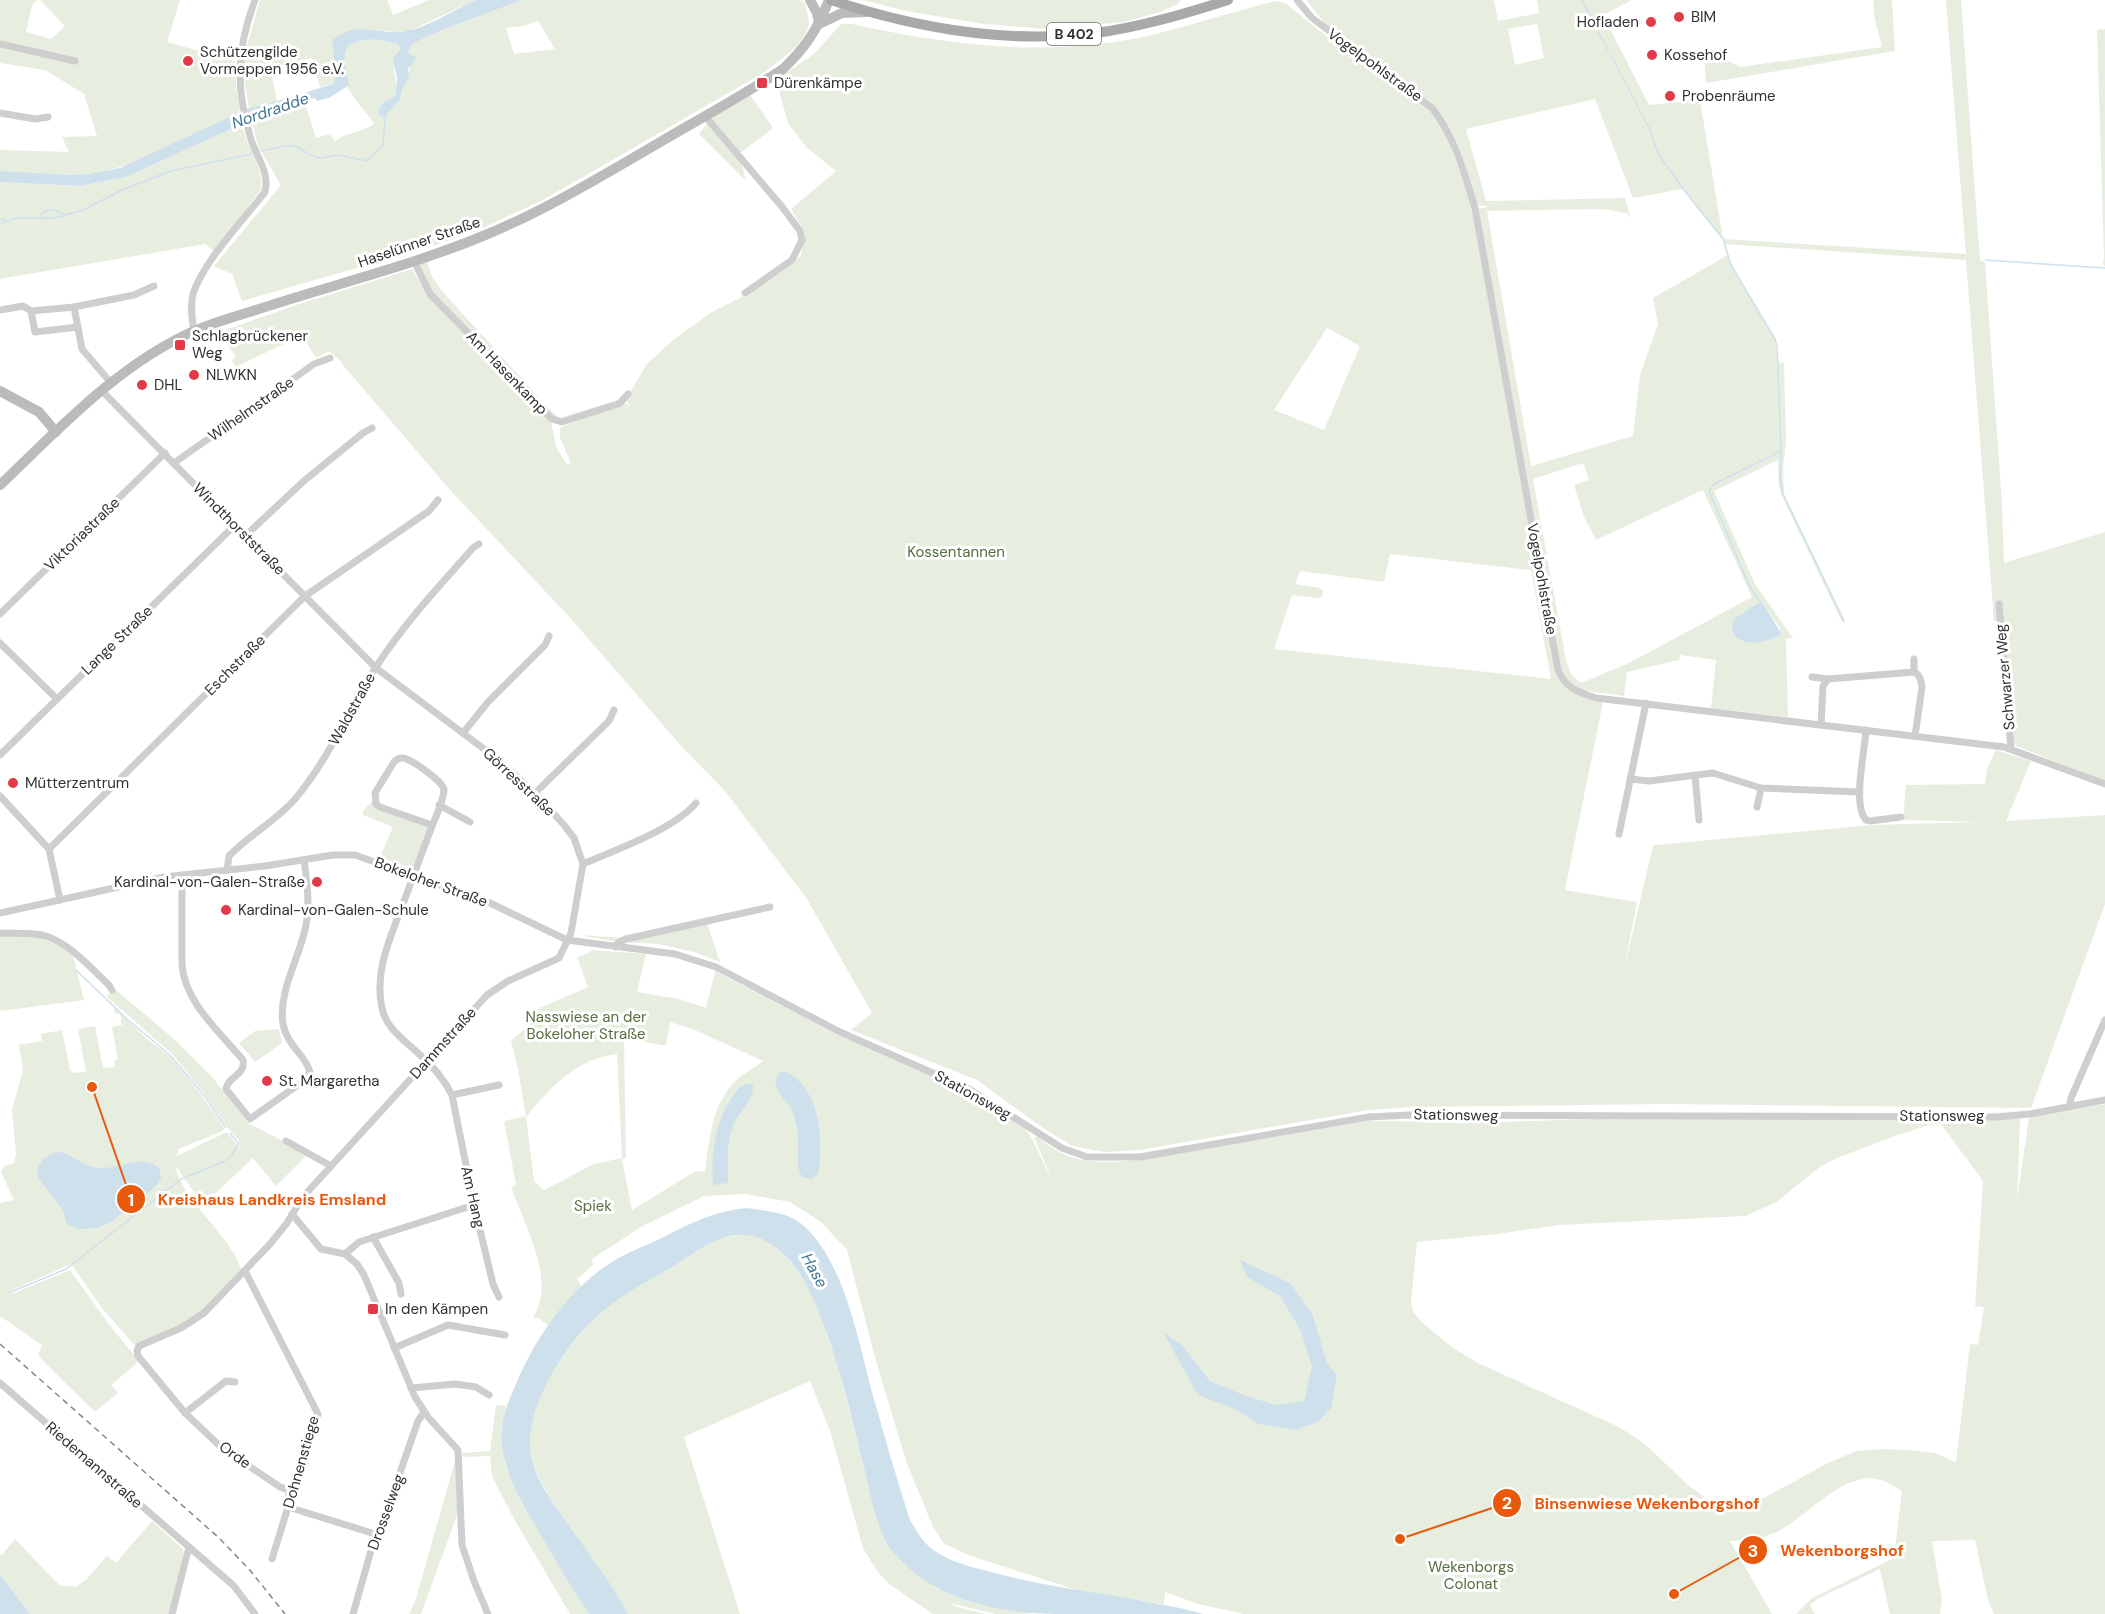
<svg xmlns="http://www.w3.org/2000/svg" width="2105" height="1614" font-family="'DM Sans',sans-serif">
<style>
.green{fill:#e7eee0;fill-rule:evenodd}
.water{fill:#cee0ec}
.lines{fill:none;stroke-linecap:round;stroke-linejoin:round}
.stream{stroke:#cee0ec;stroke-width:1.5}
.street{stroke:#cecece;stroke-width:7}
.secondary{stroke:#bbb;stroke-width:10}
.primary{stroke:#a9a9a9;stroke-width:10}
.rail{stroke:#868686;stroke-width:1.5;stroke-dasharray:6 4.5;stroke-linecap:butt}
.poi-dot{fill:#e23a47;stroke:#fff;stroke-width:2}
.labels{text-anchor:middle;stroke-width:6;stroke-linejoin:round;paint-order:stroke}
.shield{fill:#fff;stroke:#6f6f6f;stroke-width:1.5}
.shield-label{font-size:14px;font-weight:bold;fill:#313131}
.poi-label{font-size:15px;fill:#313131;stroke:#fff;text-anchor:start}
.street-label{font-size:15px;fill:#313131;stroke:#fff}
.park-label{font-size:15px;fill:#556d3f;stroke:#fff}
.water-label{font-size:16px;font-style:italic;fill:#407393;stroke:#fff}
.leader{fill:none;stroke:#e8590c;stroke-width:2}
.callout-dot{fill:#e8590c;stroke:#fff;stroke-width:2}
.mark-label{font-size:18px;text-anchor:middle;font-weight:bold;fill:#fff}
.callout-label{font-size:16px;text-anchor:middle;font-weight:bold;fill:#e8590c;stroke:#fff;stroke-width:6;stroke-linejoin:round;paint-order:stroke}
</style>
<rect width="100%" height="100%" fill="#fff"/>
<!-- green -->
<g class="green">
<path d="M0 0H37L32 5 26 32 51 39 65 26 40 0H180L167 42 235 61 236 86 240 112C194 135 139 168 87 174 58 177 29 173 0 171V150L69 152 62 137 97 136 84 94 45 70 0 63Z"/>
<polygon points="260,0 387,0 393,15 429,0 476,0 409,31 397,32 357,29 334,66 335,79 333,84 320,87 312,58 270,68 277,101 249,108 243,72 243,60"/>
<path d="M522 0H799L805 3C806 9 809 17 809 23 808 42 777 63 763 73L543 200 476 231 426 248 242 301 232 274 214 266 281 185 258 146 252 122 281 116 305 104 316 138 330 134 335 141C348 132 361 133 374 124 366 111 355 101 347 87L349 83C343 71 342 59 346 46 363 37 381 39 399 44 401 53 394 60 394 69 395 79 398 83 396 95 389 101 379 102 378 113L385 116 401 97 402 89 408 80 411 55 408 53 412 44 442 30ZM538 21 555 49 514 54 506 28 524 26Z"/>
<polygon points="863,0 1181,0 1178,4 1160,12 1124,22 1046,29 984,24 906,11"/>
<path d="M1307 0H1494L1498 21 1539 13 1537 0H1632L1603 15 1649 105 1700 100 1723 239 1966 254 1946 0H1961L1980 260 1985 262 2002 504 2004 563 2105 532V781L2016 746 2011 739 2000 621H1994L1966 260 1724 244 1723 239 1683 189 1633 198 1595 99 1466 129 1486 201 1625 198 1631 219 1627 213 1603 209 1487 211 1531 466 1633 436 1640 375 1658 324 1653 298 1728 255 1731 266 1775 339 1778 362 1784 363 1786 441 1783 470 1784 494 1845 621 1842 622 1781 494 1779 485 1778 460 1714 491 1755 584 1793 638 1786 639 1788 717 1711 708 1716 660 1680 655 1679 660 1627 672 1624 696 1581 690 1569 685 1559 669 1477 209 1487 207V206L1477 205C1466 171 1459 132 1433 105 1426 98 1416 92 1407 86 1373 61 1329 37 1307 0ZM1537 24 1544 58 1515 65 1508 29ZM1583 463 1589 480 1574 485 1584 517 1596 540 1703 490 1752 597 1629 663 1581 683 1571 674 1566 660 1533 479ZM1758 603H1763L1781 630C1762 637 1743 653 1732 628Z"/>
<polygon points="1873,0 1892,0 1895,51 1706,83 1704,49 1740,67 1882,47 1875,20"/>
<path d="M1276 1 1285 3 1330 39 1428 108 1443 126 1472 204 1561 681 1603 702 1565 890 1637 902 1624 969 1653 846 1656 845 1873 825 1981 822 1903 820 1906 785 1985 784 1987 769 1996 750 2031 761 2006 821 2105 815V904L2031 1108 1665 1104 1413 1107 1368 1110 1140 1150 1104 1152 1072 1146 1043 1128 977 1080 851 1030 872 1013 807 899 725 791 682 747 573 621 451 491 341 363 342 362 329 351 316 358 302 335 236 367 232 360 236 357 223 338 225 330 302 303 412 269 428 295 551 421 556 447 567 465 571 463 560 438V428L625 402 630 408 626 399 647 364 672 341 710 313 744 296 796 260 801 255 805 233 791 209 836 171 807 148 788 123 776 80 814 54 841 24H852C948 45 1040 57 1138 38 1184 28 1230 12 1276 1ZM1327 328 1360 346 1324 430 1274 410ZM1390 554 1531 570 1551 679 1274 649 1292 595 1319 598 1322 597 1323 591 1320 588 1295 584 1300 571 1384 582Z"/>
<polygon points="2105,29 2105,267 2103,263 2104,257 2097,30"/>
<polygon points="750,95 773,128 739,154 746,181 699,134 713,116"/>
<path d="M242 124C246 147 264 166 261 190L214 251 205 244 0 279V182L80 186 126 177Z"/>
<polygon points="427,262 432,277 441,290 554,414 560,418 611,402 613,405 560,419 553,416 432,292 423,274 420,263"/>
<polygon points="372,801 374,805 428,827 413,869 380,857 393,827 363,815 363,811"/>
<polygon points="707,923 720,962 694,952 658,944 619,942 578,935 626,938"/>
<polygon points="0,935 43,937 54,941 73,956 84,1000 0,1011"/>
<path d="M592 950 646 954 637 992 679 999 706 1008 715 971 840 1036 966 1091 1017 1121 1027 1131 1032 1139 1054 1184 1034 1137H1038C1045 1142 1053 1149 1061 1153 1085 1165 1114 1162 1140 1160L1368 1121 1499 1122 1591 1119H2020L2017 1200 2029 1117 2105 1104V1614H1994L1988 1600 1975 1540 1932 1541 1942 1600 1940 1614H1890L1880 1569 1819 1598 1810 1605 1815 1614H1796L1812 1598 1894 1558 1902 1491C1894 1486 1886 1481 1877 1479 1845 1472 1809 1513 1784 1528 1767 1538 1749 1540 1730 1541L1772 1614H1244L1198 1604 1165 1592 1164 1604 1080 1591 971 1556 944 1544 933 1527 906 1461 876 1361 847 1250 821 1222 790 1202 746 1194 704 1196 641 1227 592 1259 593 1265 577 1279 582 1287 548 1325 538 1318 533 1317C557 1282 524 1223 511 1187L516 1185 504 1121 526 1116 518 1069 511 1041 533 1021 526 1014 588 987 577 957 589 953ZM670 1022 695 1030 763 1061C755 1068 744 1073 736 1080 712 1104 709 1140 705 1172L696 1171 632 1210 622 1159 626 1158 624 1038 666 1046ZM617 1054 622 1158 594 1164 544 1190 534 1181 526 1117C552 1086 576 1059 617 1054ZM1941 1124 1983 1181 1975 1306 1984 1307 1978 1345 1970 1344 1956 1462 1935 1453 1908 1450 1883 1449 1856 1451 1828 1463 1764 1498 1736 1506 1710 1501 1688 1485 1645 1444 1619 1427 1480 1364 1453 1348 1425 1325 1414 1313 1411 1303 1417 1242 1497 1234 1559 1225 1745 1216 1775 1203 1821 1166 1837 1158 1898 1135 1929 1125Z"/>
<path d="M116 990 174 1039 213 1078 248 1123 308 1154 276 1186 253 1158 203 1205 175 1165C182 1201 231 1235 242 1271L203 1311 179 1326 135 1346 102 1308 71 1264 10 1291 12 1294 70 1270 110 1326 139 1361 111 1385 118 1393 95 1412 44 1362 38 1354 42 1345 0 1316V1203L14 1200 1 1172 5 1166 14 1163 16 1154 12 1110 23 1070 19 1045 42 1041 41 1034 62 1030 70 1070 75 1073 86 1072 78 1029 95 1026 103 1068 115 1067 114 1061 118 1060 112 1027 122 1025 120 1013 115 1014 114 1009H116L148 1040 170 1056 205 1100 225 1130 179 1149 177 1156 227 1132 239 1147 241 1146 238 1139 226 1126 207 1097 172 1054 106 996Z"/>
<polygon points="279,1029 282,1043 255,1062 239,1043 255,1031"/>
<path d="M749 1234 766 1241 781 1252 795 1267 813 1295 836 1359 875 1511 887 1545 936 1588 972 1602 1030 1614H996L949 1603 957 1607 986 1614H933L889 1584 877 1571 863 1548 830 1431 810 1381 684 1437 740 1614H628L552 1501C543 1485 533 1469 530 1451 523 1405 571 1337 605 1309 623 1293 646 1282 667 1270 698 1252 710 1236 749 1234Z"/>
<polygon points="496,1405 506,1406 501,1429 506,1467 524,1507 589,1614 570,1614 514,1519 492,1476 490,1456 463,1457 462,1453 490,1451"/>
<polygon points="457,1454 457,1515 421,1614 409,1614 415,1602"/>
<polygon points="152,1521 183,1549 184,1555 169,1614 30,1614 0,1575 0,1554 2,1555 15,1539 59,1585 75,1587 86,1580 107,1556 116,1563"/>
</g>
<!-- water -->
<g class="water">
<path d="M476 0H522L442 30 412 44 408 53 416 57 412 65 408 68 409 78 402 89 400 100 385 116 382 117 378 113C379 102 389 101 396 95L397 78 393 60 400 49 398 44C381 39 363 37 347 46 341 61 347 71 349 85L329 98 317 101 315 98 304 101 305 104 281 116 242 124 126 177 80 186 0 182V171L68 175 89 174 120 168 249 108 277 101 333 84C339 71 331 54 333 40 355 21 374 33 399 32 422 31 454 10 476 0Z"/>
<path d="M1758 603H1763L1781 633C1769 646 1723 649 1734 619Z"/>
<path d="M785 1071C821 1089 824 1140 818 1174L811 1179 802 1177C795 1165 799 1155 798 1141 798 1132 796 1122 793 1113 789 1099 767 1090 779 1073Z"/>
<path d="M753 1084C754 1102 739 1110 733 1126 726 1144 728 1164 728 1183L713 1185C711 1153 715 1120 734 1095 736 1091 740 1086 744 1085 747 1084 750 1084 753 1084Z"/>
<path d="M57 1152C72 1152 80 1167 101 1168 120 1169 144 1153 160 1169L161 1179 153 1189 112 1221 98 1228 79 1229 67 1224 63 1210 38 1177C36 1163 45 1156 57 1152Z"/>
<path d="M747 1208C766 1211 788 1212 803 1225 845 1263 858 1340 872 1392 884 1435 896 1477 910 1520 916 1530 922 1541 932 1549 948 1561 968 1566 987 1571 1058 1591 1133 1595 1204 1614 1165 1614 1127 1614 1088 1614 1068 1614 1047 1614 1027 1613 979 1607 930 1594 897 1556 893 1552 888 1547 886 1542 875 1520 871 1495 865 1472 853 1425 843 1377 826 1331 814 1298 800 1261 767 1242 733 1222 702 1248 674 1266 651 1280 627 1291 607 1308 571 1335 527 1401 530 1448 532 1475 552 1501 567 1523 588 1553 611 1582 628 1614H589C571 1587 555 1560 539 1532 523 1505 506 1477 502 1445 499 1424 507 1404 516 1384 535 1339 567 1291 609 1264 625 1253 645 1246 662 1238 690 1223 715 1211 747 1208Z"/>
<polygon points="1240,1260 1290,1283 1312,1313 1327,1363 1337,1375 1331,1408 1318,1422 1296,1430 1258,1424 1235,1409 1198,1395 1163,1332 1182,1345 1210,1381 1246,1396 1276,1405 1304,1401 1312,1367 1301,1331 1280,1296 1247,1277"/>
<polygon points="0,1575 30,1614 0,1614"/>
</g>
<g class="lines">
<!-- stream -->
<g class="stream">
<polyline points="1582,0 1608,50"/>
<polyline points="1611,55 1649,128 1658,153 1683,189 1723,239 1731,265 1775,339 1777,345 1781,451 1714,484 1709,491 1749,585 1761,603"/>
<polyline points="261,151 284,146 296,146 310,155 321,158 338,155 367,161 383,146 385,116"/>
<polyline points="40,217 45,211 55,210 64,214"/>
<polyline points="0,219 7,221 17,218 55,218 83,210 122,190 171,171 251,154"/>
<polyline points="0,224 6,222"/>
<polyline points="1985,260 2105,268"/>
<polyline points="1781,453 1780,480 1783,494 1844,621"/>
<polyline points="76,970 127,1019 170,1055 206,1098 225,1127"/>
<polyline points="11,1292 66,1269 181,1179 223,1162 230,1157 239,1144 230,1133"/>
</g>
<!-- street -->
<g class="street">
<path d="M1297 0 1312 18 1432 108C1455 137 1464 172 1475 208L1558 670C1566 689 1578 692 1596 698L2004 747 2105 784"/>
<polyline points="0,44 75,61"/>
<polyline points="0,113 35,119 48,117"/>
<polyline points="705,116 783,208 800,231 802,240 792,260 745,293"/>
<polyline points="414,261 430,294 552,419 562,422 615,405 620,403 628,394"/>
<polyline points="74,307 82,349 111,383"/>
<polyline points="0,310 23,306 31,311 74,307 134,295 154,286"/>
<polyline points="31,311 35,332 78,327"/>
<path d="M194 331C192 319 190 306 193 294 203 262 244 219 265 192 270 170 255 156 250 136 235 86 237 48 255 0"/>
<polyline points="102,391 376,668 496,758 535,793 564,825 574,838 583,864 571,933 559,958 508,981 487,995 302,1198 287,1223 270,1244 204,1313 181,1328 139,1346 137,1351 138,1356 185,1413 221,1447 280,1487 289,1490"/>
<polyline points="174,463 314,364 330,358"/>
<polyline points="245,536 305,480 363,433 372,428"/>
<polyline points="1999,604 2011,749"/>
<polyline points="0,614 165,453"/>
<polyline points="0,643 57,699"/>
<polyline points="1914,672 1914,659"/>
<polyline points="1812,677 1828,679"/>
<path d="M1821 725 1823 686 1828 679 1914 672C1920 675 1921 680 1922 687L1915 736"/>
<path d="M1866 730C1865 751 1852 805 1866 820L1870 821 1901 817"/>
<polyline points="463,733 488,702 545,645 549,636"/>
<polyline points="0,755 235,525"/>
<polyline points="1695,776 1699,820"/>
<polyline points="1630,779 1649,781 1713,773 1761,788 1860,792"/>
<polyline points="535,793 609,721 614,710"/>
<polyline points="0,796 49,849 60,900"/>
<polyline points="439,805 470,822"/>
<polyline points="1757,807 1761,788"/>
<path d="M432 825 380 807 376 804 375 793 394 762C396 760 399 758 402 758 409 757 444 782 444 790 443 803 435 818 431 829 421 855 412 881 402 906 390 939 374 972 382 1008 386 1028 403 1039 418 1053 432 1065 444 1079 452 1095L474 1205 493 1284 499 1297"/>
<polyline points="1619,834 1646,703"/>
<polyline points="49,849 305,596 429,511 438,500"/>
<path d="M583 864C617 849 673 830 696 803"/>
<path d="M227 870 229 856C249 835 276 821 295 799 329 759 348 711 376 667 404 624 440 585 474 547L479 544"/>
<path d="M182 875V965C185 1003 220 1032 243 1060 246 1075 228 1076 226 1089L250 1119 305 1080 310 1072C305 1054 287 1046 283 1024 278 990 300 958 306 925 310 905 307 881 304 860"/>
<polyline points="0,913 164,877 265,866 333,855 355,855 490,903 567,940 675,954 716,967 840,1032 969,1089 1062,1148 1087,1157 1140,1157 1369,1117 1409,1115 1996,1117 2030,1114 2105,1100"/>
<path d="M0 933C15 934 32 932 46 936 69 943 92 969 109 985L112 990"/>
<polyline points="616,947 618,943 626,939 770,907"/>
<polyline points="452,1095 499,1085"/>
<polyline points="2070,1106 2071,1098 2105,1020"/>
<polyline points="286,1141 331,1166"/>
<polyline points="292,1214 321,1249 345,1254 357,1264 364,1275 415,1397 428,1417 458,1450 462,1545 474,1581 488,1614"/>
<polyline points="373,1237 399,1283 401,1294"/>
<polyline points="345,1254 359,1242 474,1205"/>
<polyline points="245,1271 318,1414 297,1476 289,1490 288,1507 272,1559"/>
<polyline points="394,1348 448,1325 505,1335"/>
<polyline points="0,1383 234,1586 255,1614"/>
<polyline points="411,1388 455,1384 476,1387 489,1395"/>
<polyline points="185,1413 226,1381 235,1382"/>
<polyline points="288,1507 372,1533 376,1533"/>
<polyline points="172,1614 189,1547"/>
<polyline points="353,1614 376,1533 381,1527 418,1421 424,1412"/>
</g>
<!-- secondary -->
<g class="secondary">
<polyline points="810,0 817,13 819,23"/>
<polyline points="819,24 842,13 867,12"/>
<polyline points="0,391 39,412 56,432"/>
<path d="M0 485C59 429 119 364 194 331 215 322 237 316 259 309 332 285 407 267 478 238 543 212 602 176 662 141 703 117 744 95 783 69 806 47 817 30 829 0"/>
</g>
<!-- primary -->
<path class="primary" d="M831 0C915 28 1007 44 1096 33 1141 27 1185 14 1228 0"/>
<!-- rail -->
<polyline class="rail" points="0,1344 218,1537 249,1569 285,1614"/>
</g>
<!-- markers -->
<g class="poi-dot">
<circle cx="1679" cy="17" r="6"/>
<circle cx="1651" cy="22" r="6"/>
<circle cx="1652" cy="55" r="6"/>
<circle cx="188" cy="61" r="6"/>
<rect x="756" y="77" width="12" height="12" rx="3"/>
<circle cx="1670" cy="96" r="6"/>
<rect x="174" y="339" width="12" height="12" rx="3"/>
<circle cx="194" cy="375" r="6"/>
<circle cx="142" cy="385" r="6"/>
<circle cx="13" cy="783" r="6"/>
<circle cx="317" cy="882" r="6"/>
<circle cx="226" cy="910" r="6"/>
<circle cx="267" cy="1081" r="6"/>
<rect x="367" y="1303" width="12" height="12" rx="3"/>
</g>
<g class="labels">
<!-- shield labels -->
<rect class="shield" x="1047" y="23" width="54" height="22" rx="4.5"/>
<g class="shield-label">
<text x="1074" y="39">B 402</text>
</g>
<!-- poi labels -->
<g class="poi-label">
<text x="1691" y="22">BIM</text>
<text x="1639" y="27" text-anchor="end">Hofladen</text>
<text x="200" y="57">Schützengilde<tspan x="200" dy="17">Vormeppen 1956 e.V.</tspan></text>
<text x="1664" y="60">Kossehof</text>
<text x="774" y="88">Dürenkämpe</text>
<text x="1682" y="101">Probenräume</text>
<text x="192" y="341">Schlagbrückener<tspan x="192" dy="17">Weg</tspan></text>
<text x="206" y="380">NLWKN</text>
<text x="154" y="390">DHL</text>
<text x="25" y="788">Mütterzentrum</text>
<text x="305" y="887" text-anchor="end">Kardinal-von-Galen-Straße</text>
<text x="238" y="915">Kardinal-von-Galen-Schule</text>
<text x="279" y="1086">St. Margaretha</text>
<text x="385" y="1314">In den Kämpen</text>
</g>
<!-- street labels -->
<g class="street-label">
<text transform="translate(1375 65) rotate(36)" y="5">Vogelpohlstraße</text>
<text transform="translate(419 242) rotate(-19)" y="5">Haselünner Straße</text>
<text transform="translate(507 373) rotate(46)" y="5">Am Hasenkamp</text>
<text transform="translate(251 409) rotate(-35)" y="5">Wilhelmstraße</text>
<text transform="translate(239 529) rotate(45)" y="5">Windthorststraße</text>
<text transform="translate(82 534) rotate(-44)" y="5">Viktoriastraße</text>
<text transform="translate(1542 579) rotate(80)" y="5">Vogelpohlstraße</text>
<text transform="translate(117 640) rotate(-44)" y="5">Lange Straße</text>
<text transform="translate(235 665) rotate(-45)" y="5">Eschstraße</text>
<text transform="translate(2005 677) rotate(-95)" y="5">Schwarzer Weg</text>
<text transform="translate(352 709) rotate(-61)" y="5">Waldstraße</text>
<text transform="translate(519 782) rotate(43)" y="5">Görresstraße</text>
<text transform="translate(431 882) rotate(20)" y="5">Bokeloher Straße</text>
<text transform="translate(443 1043) rotate(-48)" y="5">Dammstraße</text>
<text transform="translate(973 1095) rotate(29)" y="5">Stationsweg</text>
<text transform="translate(1456 1115) rotate(1)" y="5">Stationsweg</text>
<text x="1942" y="1121">Stationsweg</text>
<text transform="translate(473 1197) rotate(77)" y="5">Am Hang</text>
<text transform="translate(235 1455) rotate(36)" y="5">Orde</text>
<text transform="translate(301 1462) rotate(-74)" y="5">Dohnenstiege</text>
<text transform="translate(94 1465) rotate(41)" y="5">Riedemannstraße</text>
<text transform="translate(386 1512) rotate(-70)" y="5">Drosselweg</text>
</g>
<!-- park labels -->
<g class="park-label">
<text x="956" y="557">Kossentannen</text>
<text x="586" y="1022">Nasswiese an der<tspan x="586" dy="17">Bokeloher Straße</tspan></text>
<text x="593" y="1211">Spiek</text>
<text x="1471" y="1572">Wekenborgs<tspan x="1471" dy="17">Colonat</tspan></text>
</g>
<!-- water labels -->
<g class="water-label">
<text transform="translate(270 110) rotate(-19)" y="6">Nordradde</text>
<text transform="translate(815 1270) rotate(61)" y="6">Hase</text>
</g>
</g>
<!-- callouts -->
<path class="leader" d="M92 1087L131 1199M1400 1539L1507 1503M1674 1594L1753 1550"/>
<g class="callout-dot">
<circle cx="92" cy="1087" r="6"/>
<circle cx="1400" cy="1539" r="6"/>
<circle cx="1674" cy="1594" r="6"/>
<circle cx="131" cy="1199" r="15"/>
<circle cx="1507" cy="1503" r="15"/>
<circle cx="1753" cy="1550" r="15"/>
</g>
<g class="mark-label">
<text x="131" y="1206">1</text>
<text x="1507" y="1509">2</text>
<text x="1753" y="1557">3</text>
</g>
<g class="callout-label">
<text x="272" y="1205">Kreishaus Landkreis Emsland</text>
<text x="1647" y="1509">Binsenwiese Wekenborgshof</text>
<text x="1842" y="1556">Wekenborgshof</text>
</g>
</svg>
